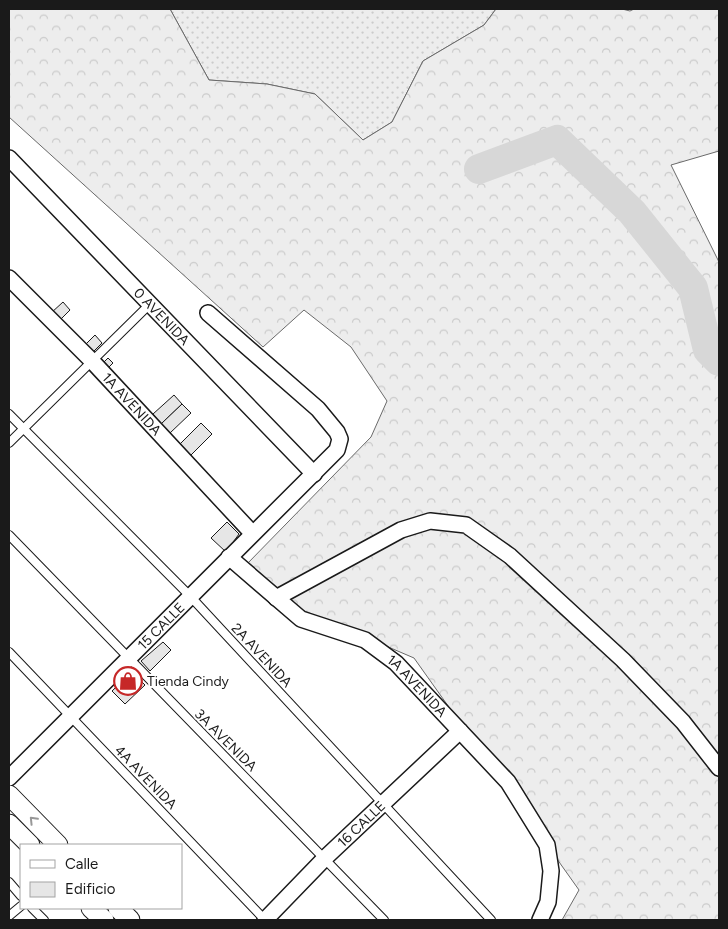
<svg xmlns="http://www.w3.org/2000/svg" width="728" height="929" font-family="Figtree,sans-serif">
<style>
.grass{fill:url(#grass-dots);stroke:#6a6a6a}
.forest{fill:url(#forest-crowns);stroke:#6a6a6a}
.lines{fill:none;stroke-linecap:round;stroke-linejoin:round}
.river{stroke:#d7d7d7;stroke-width:30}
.building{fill:#e6e6e6;stroke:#1a1a1a}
.service-casing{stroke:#1a1a1a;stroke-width:10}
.minor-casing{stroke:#1a1a1a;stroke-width:18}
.tertiary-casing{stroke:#1a1a1a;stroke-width:21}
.service{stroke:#fff;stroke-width:8}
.minor{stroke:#fff;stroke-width:15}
.tertiary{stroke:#fff;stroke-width:19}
.oneway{stroke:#989898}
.labels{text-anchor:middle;stroke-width:4;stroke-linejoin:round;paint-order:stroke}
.street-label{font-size:14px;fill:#1a1a1a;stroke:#fff}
.poi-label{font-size:14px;fill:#1a1a1a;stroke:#fff;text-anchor:start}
</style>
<defs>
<pattern id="grass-dots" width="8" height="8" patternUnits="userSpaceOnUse" patternTransform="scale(1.25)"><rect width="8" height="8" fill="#ededed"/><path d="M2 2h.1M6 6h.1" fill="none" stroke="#cbcbcb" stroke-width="1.8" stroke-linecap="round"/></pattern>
<pattern id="forest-crowns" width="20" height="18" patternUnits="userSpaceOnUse" patternTransform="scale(1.25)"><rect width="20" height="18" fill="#ededed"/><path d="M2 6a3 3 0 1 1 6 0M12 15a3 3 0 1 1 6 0" fill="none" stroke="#cbcbcb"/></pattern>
</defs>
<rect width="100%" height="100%" fill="#fff"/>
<!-- grass -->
<polygon class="grass" points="170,9 496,9 484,25 423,61 392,122 363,140 315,94 267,84 209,80"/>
<!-- forest -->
<polygon class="forest" points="9,9 170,9 209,80 267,84 315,94 363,140 392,122 423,61 484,25 496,9 622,9 630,11 634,9 719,9 719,151 671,165 719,262 719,920 562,920 579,890 414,658 302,610 246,565 371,437 387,401 351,347 304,310 263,347 9,117"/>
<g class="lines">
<!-- river -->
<polyline class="river" points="479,169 557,140 632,212 693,288 708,350 719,361"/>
</g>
<!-- building -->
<g class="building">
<polygon points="63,302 70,310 59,321 51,313"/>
<polygon points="95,335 102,343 91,354 84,346"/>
<polygon points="108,358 113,363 107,369 102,364"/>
<polygon points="174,395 182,404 161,424 153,414"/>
<polygon points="182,404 191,413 170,433 161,424"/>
<polygon points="201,423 212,434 191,455 180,444"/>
<polygon points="227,522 239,534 226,552 211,538"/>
<polygon points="163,642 171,650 150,671 141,661"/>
<polygon points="132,672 145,685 125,704 112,691"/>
</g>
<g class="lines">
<defs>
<g id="service">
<polyline points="9,414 190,596 491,920"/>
<polyline points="9,443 151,303"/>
<polyline points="9,535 384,920"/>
<polyline points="9,652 265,920"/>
<polyline points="9,882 21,896"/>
<polyline points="32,908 44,920"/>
<polyline points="9,916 21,906"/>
</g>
<g id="minor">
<path id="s1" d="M9 158 314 474"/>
<path id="s2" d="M9 278 92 361 252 533"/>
<path id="s3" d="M229 557 301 619 365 640 396 663 508 782 547 845 551 871 548 902 540 920"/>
<polyline points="276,598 401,530 430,521 466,525 510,556 623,660 683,722 719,768"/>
<path id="s4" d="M9 778 337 450 340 439 337 432 318 409 208 313"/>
<path id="s5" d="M265 920 325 858 460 731"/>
</g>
<g id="tertiary">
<polyline points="9,795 58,845"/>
<polyline points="9,824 30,845"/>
<polyline points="91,908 104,920"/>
<polyline points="118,908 130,920"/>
</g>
</defs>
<!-- service casing -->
<use href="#service" class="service-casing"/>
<!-- minor casing -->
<use href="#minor" class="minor-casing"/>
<!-- tertiary casing -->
<use href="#tertiary" class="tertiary-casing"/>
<!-- service -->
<use href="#service" class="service"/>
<!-- minor -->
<use href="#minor" class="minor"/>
<!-- tertiary -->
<use href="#tertiary" class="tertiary"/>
</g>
<!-- one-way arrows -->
<defs><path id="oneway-chevron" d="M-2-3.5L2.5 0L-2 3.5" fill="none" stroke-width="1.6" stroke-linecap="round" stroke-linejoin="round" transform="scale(1.25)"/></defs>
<use class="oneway" href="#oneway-chevron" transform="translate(33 820) rotate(-134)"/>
<!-- icons -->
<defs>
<symbol id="shop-ring" viewBox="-11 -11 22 22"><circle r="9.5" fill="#fff" stroke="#c62828" stroke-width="1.5"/><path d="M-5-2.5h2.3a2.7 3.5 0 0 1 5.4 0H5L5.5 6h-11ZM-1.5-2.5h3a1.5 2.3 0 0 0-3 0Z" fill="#c62828"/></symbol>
</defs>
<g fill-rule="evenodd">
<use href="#shop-ring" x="112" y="665" width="32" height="32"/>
</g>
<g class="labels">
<!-- street labels -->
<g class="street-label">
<text dy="5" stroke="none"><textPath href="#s1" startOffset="220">0 AVENIDA</textPath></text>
<text dy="5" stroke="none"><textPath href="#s2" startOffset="176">1A AVENIDA</textPath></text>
<text dy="5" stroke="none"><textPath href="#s4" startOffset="215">15 CALLE</textPath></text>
<text transform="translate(262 655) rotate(47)" y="5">2A AVENIDA</text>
<text dy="5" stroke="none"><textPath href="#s3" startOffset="232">1A AVENIDA</textPath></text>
<text transform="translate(226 740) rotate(45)" y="5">3A AVENIDA</text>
<text transform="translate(146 777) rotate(46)" y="5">4A AVENIDA</text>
<text dy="5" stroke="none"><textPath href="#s5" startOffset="136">16 CALLE</textPath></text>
</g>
<!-- poi labels -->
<g class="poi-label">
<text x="147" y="686">Tienda Cindy</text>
</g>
</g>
<!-- border -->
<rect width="728" height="929" fill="none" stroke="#1a1a1a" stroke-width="20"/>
<!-- legend -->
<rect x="20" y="844" width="162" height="65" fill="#ffffff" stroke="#a3a3a3"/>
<rect x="30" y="860" width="25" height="8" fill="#ffffff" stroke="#a3a3a3"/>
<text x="65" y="869" font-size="15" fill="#1a1a1a">Calle</text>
<rect x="30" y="882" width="25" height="15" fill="#e6e6e6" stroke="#a3a3a3"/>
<text x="65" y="894" font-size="15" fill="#1a1a1a">Edificio</text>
</svg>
